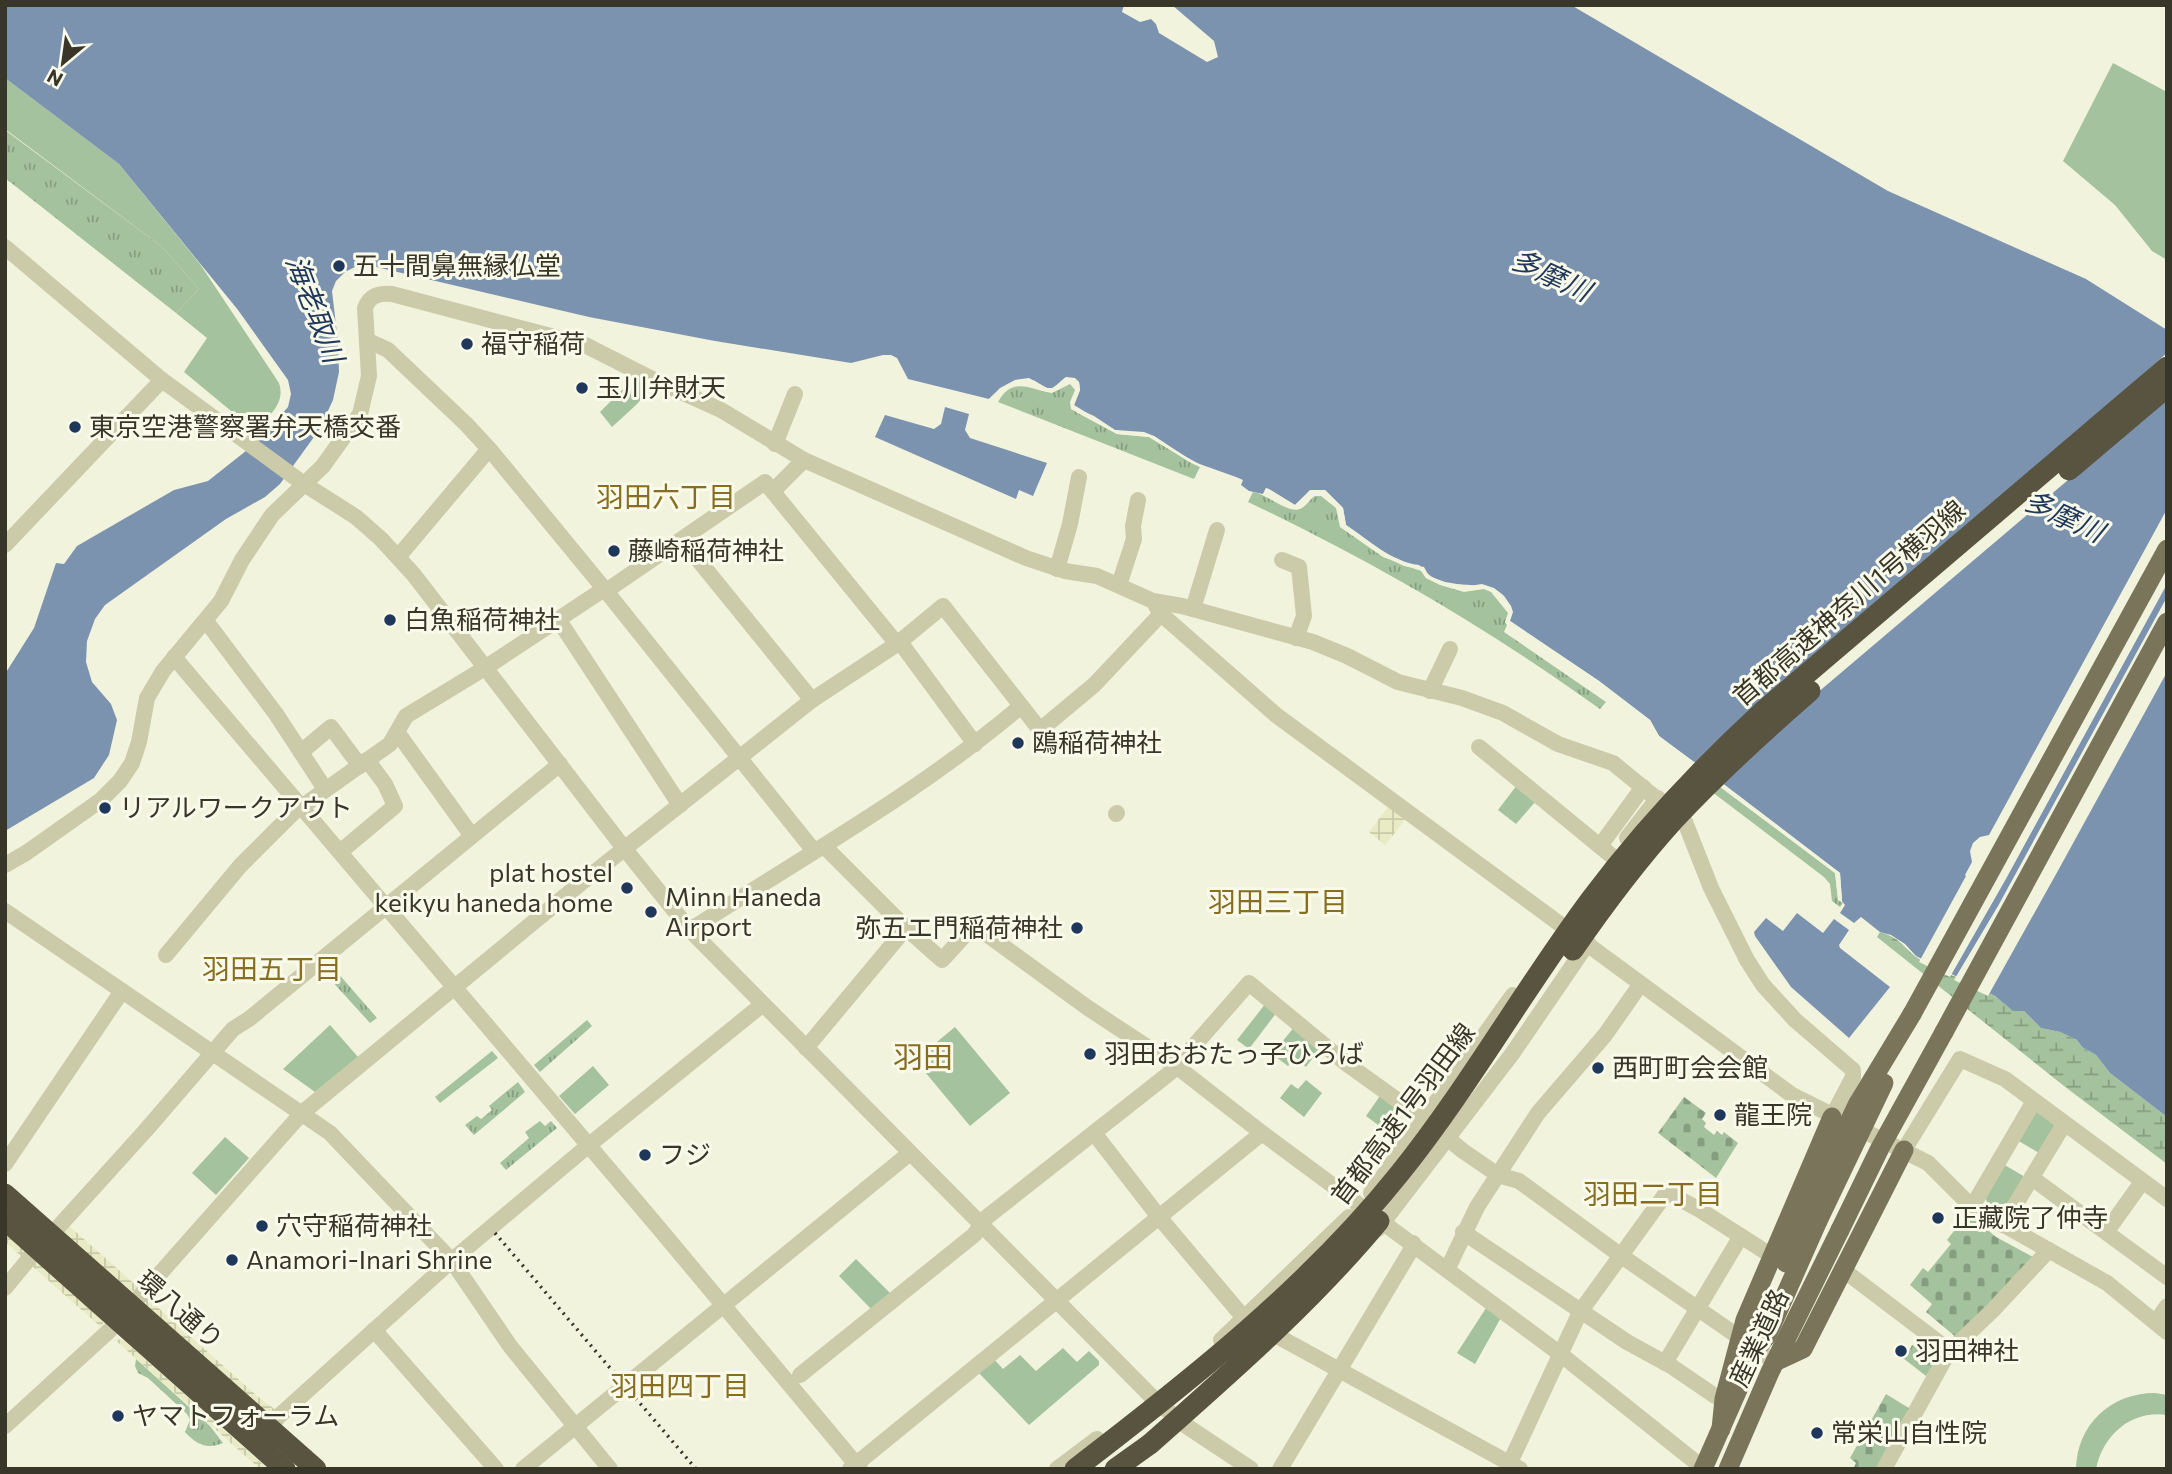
<svg xmlns="http://www.w3.org/2000/svg" width="2172" height="1474" font-family="Commissioner,'Noto Sans JP',sans-serif">
<style>
.grass{fill:url(#grass-tufts)}
.forest{fill:url(#forest-crowns)}
.wetland{fill:url(#wetland-marsh)}
.cemetery{fill:url(#cemetery-stones)}
.green{fill:#a3c29d;fill-rule:evenodd}
.plaza{fill:url(#plaza-grid)}
.water{fill:#7c93b0}
.pier{fill:#f2f3dd}
.lines{fill:none;stroke-linecap:round;stroke-linejoin:round}
.minor{stroke:#cbcaa9;stroke-width:16}
.major{stroke:#7a755a;stroke-width:19}
.highway{stroke:#595440;stroke-width:21}
.rail{stroke:#383529;stroke-width:3.5;stroke-dasharray:2 5;stroke-linecap:butt}
.major-bridge{stroke:#7a755a;stroke-width:19}
.highway-bridge{stroke:#595440;stroke-width:21}
.poi-dot{fill:#1e375a;stroke:#f9faea;stroke-width:2.5}
.labels{text-anchor:middle;stroke-width:6;stroke-linejoin:round;paint-order:stroke}
.poi-label{font-size:26px;fill:#383529;stroke:#f9faea;text-anchor:start}
.street-label{font-size:26px;fill:#383529;stroke:#f9faea}
.water-label{font-size:28px;font-style:italic;fill:#1e375a;stroke:#f9faea}
.neighbourhood-label{font-size:28px;fill:#886e21;stroke:#f9faea}
.quarter-label{font-size:30px;fill:#886e21;stroke:#f9faea}
</style>
<defs>
<pattern id="grass-tufts" width="24" height="20" patternUnits="userSpaceOnUse" patternTransform="scale(1.75)"><rect width="24" height="20" fill="#a3c29d"/><path d="M3 7l-1-3M5 7V3M7 7l1-3M15 17l-1-3M17 17v-4M19 17l1-3" fill="none" stroke="#869e80"/></pattern>
<pattern id="forest-crowns" width="20" height="18" patternUnits="userSpaceOnUse" patternTransform="scale(1.75)"><rect width="20" height="18" fill="#a3c29d"/><path d="M2 6a3 3 0 1 1 6 0M12 15a3 3 0 1 1 6 0" fill="none" stroke="#869e80"/></pattern>
<pattern id="wetland-marsh" width="20" height="14" patternUnits="userSpaceOnUse" patternTransform="scale(1.75)"><rect width="20" height="14" fill="#a3c29d"/><path d="M1 5h8M5 5V1M11 12h8M15 12V8" fill="none" stroke="#869e80"/></pattern>
<pattern id="cemetery-stones" width="16" height="16" patternUnits="userSpaceOnUse" patternTransform="scale(1.75)"><rect width="16" height="16" fill="#a3c29d"/><path d="M2 7V4a2 2 0 0 1 4 0v3zM10 15v-3a2 2 0 0 1 4 0v3z" fill="#869e80"/></pattern>
<pattern id="plaza-grid" width="8" height="8" patternUnits="userSpaceOnUse" patternTransform="scale(1.75)"><rect width="8" height="8" fill="#e8ebc4"/><path d="M0 4h8M4 0v8" fill="none" stroke="#c8caa8"/></pattern>
</defs>
<rect width="100%" height="100%" fill="#f2f3dd"/>
<!-- grass -->
<g class="grass">
<polygon points="5,130 161,246 199,289 176,313 5,178"/>
<path d="M1070 384 1075 390 1070 402 1071 409 1117 434 1149 437 1200 467 1194 479 998 402C1013 375 1031 390 1052 393Z"/>
<path d="M1253 492C1268 494 1289 516 1302 508 1307 505 1310 499 1315 496H1321L1336 508 1340 527 1383 557 1421 571 1426 578 1440 585 1464 592 1484 589 1491 592 1508 613 1505 622 1507 625 1504 632 1606 702 1600 709C1489 629 1372 561 1248 502Z"/>
<polygon points="1708,778 1835,873 1838,900 1843,903 1840,907 1832,901 1830,884 1824,877 1703,785"/>
<polygon points="330,964 377,1018 370,1023 330,979 332,976 325,968"/>
<polygon points="587,1020 592,1026 540,1072 534,1065"/>
<polygon points="492,1051 498,1058 440,1103 435,1097"/>
<polygon points="518,1082 525,1092 474,1135 465,1125 477,1116 481,1119 492,1110 489,1106"/>
<polygon points="540,1121 545,1126 551,1121 557,1128 506,1170 500,1163 529,1138 525,1132"/>
<path d="M136 1359 210 1426 223 1443C207 1450 196 1444 185 1432L190 1420 187 1414 148 1378 138 1373 135 1366Z"/>
</g>
<!-- forest -->
<polygon class="forest" points="1927,1343 1942,1350 1926,1376 1903,1358 1908,1353 1912,1345 1922,1350"/>
<!-- wetland -->
<path class="wetland" d="M1880 932C1902 939 1901 945 1916 957 1940 974 1972 980 1996 997 2008 1005 2008 1011 2024 1011L2041 1028 2060 1032 2077 1040 2082 1047 2096 1055 2110 1073 2167 1117V1164L2064 1086 1877 937Z"/>
<!-- cemetery -->
<g class="cemetery">
<polygon points="1684,1097 1706,1113 1702,1119 1706,1123 1704,1127 1714,1135 1717,1131 1722,1135 1724,1132 1738,1143 1716,1178 1658,1133"/>
<polygon points="1964,1210 1996,1237 2035,1258 1957,1338 1926,1312 1932,1304 1910,1285 1923,1268 1928,1272 1951,1244 1947,1240 1954,1231 1951,1227"/>
<polygon points="1886,1394 1912,1410 1880,1469 1853,1469 1856,1463 1850,1458"/>
</g>
<!-- green -->
<g class="green">
<polygon points="2113,63 2167,92 2167,260 2152,251 2115,205 2063,161"/>
<path d="M5 78 119 164 200 264 279 383C286 404 268 417 254 430L184 372 207 338 176 313 199 289 161 246 5 129Z"/>
<polygon points="636,376 654,385 636,405 612,427 600,412"/>
<polygon points="1517,785 1536,801 1516,824 1498,810"/>
<polygon points="1266,1003 1277,1012 1249,1049 1237,1040"/>
<polygon points="330,1025 358,1057 315,1092 283,1069"/>
<polygon points="1296,1025 1321,1047 1306,1067 1295,1057 1288,1066 1272,1054"/>
<polygon points="955,1027 1010,1093 970,1126 915,1060"/>
<polygon points="593,1066 609,1085 575,1114 559,1096"/>
<polygon points="1306,1080 1322,1093 1304,1117 1280,1098 1291,1084 1298,1089"/>
<polygon points="1382,1093 1404,1109 1385,1130 1366,1116"/>
<path d="M2039 1111 2054 1122V1132L2009 1208 2001 1211 1987 1202 1984 1193 2031 1113ZM2017 1140 2039 1153 2025 1177 2003 1164Z"/>
<polygon points="225,1137 249,1158 216,1195 192,1173"/>
<polygon points="856,1259 893,1296 874,1312 839,1276"/>
<polygon points="1488,1305 1503,1314 1475,1364 1457,1353"/>
<polygon points="1063,1348 1077,1362 1089,1351 1099,1361 1099,1365 1029,1425 977,1371 993,1358 1003,1369 1020,1355 1036,1371"/>
<path d="M2155 1393 2167 1395V1415C2131 1410 2103 1435 2096 1469H2076C2077 1424 2111 1393 2155 1393Z"/>
</g>
<!-- plaza -->
<g class="plaza">
<polygon points="1388,807 1405,820 1385,845 1369,832"/>
<polygon points="67,1224 139,1288 134,1291 130,1291 65,1234 64,1227"/>
<polygon points="5,1231 103,1320 103,1329 5,1242"/>
<polygon points="144,1295 257,1396 277,1411 267,1413 146,1305"/>
<polygon points="114,1339 126,1340 127,1343 268,1469 260,1469"/>
</g>
<!-- water -->
<g class="water">
<path d="M5 5H1124L1122 12 1140 22 1151 19 1156 24 1159 33 1207 62 1218 57 1214 41 1172 5H1571L1888 191 2086 279 2167 330V1117L2110 1073 2096 1055 2082 1047 2077 1040 2060 1032 2041 1028 2024 1011H2013L1995 996 1916 956 1905 944 1891 935 1880 932 1861 917 1854 923 1840 913 1845 905 1842 901 1840 873 1659 736 1650 720 1599 681 1510 621C1513 578 1474 588 1446 583 1434 580 1427 574 1419 565 1391 562 1369 540 1346 525L1343 508 1325 490H1311L1295 505 1269 489 1266 488 1263 494 1249 491 1241 485 1243 480 1236 477 1194 462 1154 436 1115 430 1074 405 1080 390 1079 382 1066 377C1062 380 1057 386 1052 388 1045 390 1039 382 1032 380 1019 375 998 389 989 399L908 379 897 358 891 355H883L851 363 715 341 589 317 372 266H357L347 271 339 262 335 266 345 272 336 281 332 291 338 342 339 372 333 400 319 430 280 484 265 497 226 519 105 605 95 619 87 641 86 662 92 682 111 704 117 720 109 755 94 778 5 831V674L34 628 56 563 64 564 77 546 174 490 208 481 256 443 288 407 291 394 288 380 238 310 119 164 5 78Z"/>
<polygon points="945,407 969,414 965,430 970,438 1047,463 1033,496 1019,490 1016,499 875,437 885,415 934,429 941,424"/>
<polygon points="1797,913 1823,933 1834,919 1849,930 1839,945 1840,948 1890,987 1849,1038 1791,987 1755,936 1754,932 1766,918 1783,931"/>
</g>
<!-- pier -->
<g class="pier">
<polygon points="2167,353 2167,396 1803,705 1721,782 1840,873 1842,901 1838,898 1835,873 1657,739 1647,722 1597,684 1508,623 1509,612 1497,594 1482,588 1469,589 1444,586 1426,578 1421,570 1404,566 1383,556 1343,528 1340,523 1339,509 1323,493 1313,493 1301,507 1295,509 1286,506 1268,492 1266,496 1263,494 1266,488 1295,505 1310,490 1325,490 1343,508 1346,525 1385,553 1409,564 1424,567 1429,576 1445,582 1469,586 1482,584 1494,588 1504,596 1511,606 1513,612 1510,621 1599,681 1650,720 1659,736 1697,764"/>
<polygon points="1066,377 1075,378 1079,382 1080,390 1074,405 1078,409 1094,416 1115,430 1144,432 1154,436 1177,452 1201,465 1200,467 1191,463 1149,437 1117,434 1076,412 1071,406 1076,389 1076,384 1073,381 1067,381 1053,391 1046,391 1029,382 1023,381 1010,386 992,400 989,399 1000,388 1015,380 1029,378 1047,388 1053,388"/>
<polygon points="2167,509 2167,584 2007,877 1950,977 1919,962 1966,876 1965,875 1972,862 1970,851 1973,843 1980,837 1989,835"/>
<polygon points="2167,597 2167,672 2060,867 1988,996 1954,980 1998,906"/>
</g>
<g class="lines">
<!-- minor -->
<g class="minor">
<polyline points="5,247 162,380 304,484 356,517 381,539 414,575 620,843 690,930 1153,1398 1182,1423 1251,1469"/>
<polyline points="368,343 373,343 388,350 466,424 491,451 606,591 814,851"/>
<polyline points="775,444 795,394"/>
<polyline points="774,490 804,460"/>
<polyline points="682,540 812,700"/>
<polyline points="5,545 162,380"/>
<polyline points="398,557 489,449"/>
<polyline points="1282,560 1299,567 1304,616 1296,638"/>
<polyline points="1057,569 1070,524 1079,477"/>
<polyline points="1119,585 1134,539 1133,526 1138,500"/>
<polyline points="606,591 765,482 897,644"/>
<polyline points="1156,606 1161,614 1276,715 1792,1095 1928,1163 1972,1207 2107,1283 2167,1332"/>
<polyline points="1193,609 1217,530"/>
<polyline points="558,619 680,805"/>
<polyline points="206,621 276,714 325,789"/>
<polyline points="900,642 975,744"/>
<polyline points="174,657 658,1227 860,1469"/>
<polyline points="1430,691 1450,649"/>
<polyline points="397,732 472,836"/>
<polyline points="1479,747 1613,857"/>
<polyline points="301,752 331,727 360,766"/>
<polyline points="1116,814 1117,813"/>
<polyline points="1627,838 1658,798"/>
<polyline points="824,846 906,928 942,960 974,925 1088,1008 1176,1066 1262,1133 1559,1353 1703,1468"/>
<polyline points="1600,846 1643,787"/>
<polyline points="340,852 395,806 385,784 367,760"/>
<path d="M5 865 26 853 101 800 120 781 132 763 139 742 147 698 163 671 221 601 242 560 272 515 323 466 360 414 369 376 365 308C370 295 379 293 392 294L585 345 650 378 721 410 804 460 1026 558 1065 571 1097 576 1153 601 1182 606 1313 642 1347 656 1398 682 1462 698 1503 713 1558 744 1613 763 1685 822 1711 888 1747 960 1763 985 1795 1020 1853 1070V1077L1832 1117"/>
<polyline points="5,911 330,1133 452,1261 510,1346 610,1469"/>
<path d="M690 930C802 857 919 793 1021 706"/>
<polyline points="166,955 240,866 293,813 390,744 406,716 485,668 604,589"/>
<polyline points="806,1048 906,928"/>
<polyline points="1094,1133 1159,1217 1244,1318 1520,1469"/>
<polyline points="1904,1150 1960,1059 2005,1079 2167,1199"/>
<polyline points="5,1164 122,991"/>
<polyline points="2032,1178 2167,1277"/>
<polyline points="1371,1193 1513,995"/>
<polyline points="1972,1207 2034,1101"/>
<polyline points="2003,1225 2064,1124"/>
<polyline points="1378,1229 1512,1054 1588,943"/>
<polyline points="2107,1231 2142,1182"/>
<polyline points="1463,1232 1627,1342 1671,1366 1715,1396 1724,1399"/>
<polyline points="52,1234 146,1130 233,1029 249,1019 560,764"/>
<polyline points="1448,1268 1477,1207 1538,1113 1605,1035 1640,985"/>
<polyline points="1842,1269 1950,1351"/>
<polyline points="5,1288 37,1249"/>
<polyline points="2156,1322 2167,1306"/>
<polyline points="374,1330 496,1469"/>
<polyline points="1221,1340 1349,1217"/>
<polyline points="1665,1363 1741,1236"/>
<polyline points="800,1375 974,1235 987,1217 1171,1072 1249,983 1347,1064 1425,1120 1463,1151 1498,1175 1519,1181 1620,1255 1775,1362"/>
<polyline points="5,1426 110,1330 302,1113 581,883 739,758 812,700 897,644 943,606 1040,730 1094,685 1161,614"/>
<polyline points="265,1435 278,1417 451,1261 589,1145 763,1004"/>
<polyline points="523,1469 910,1153"/>
<polyline points="850,1469 1262,1133"/>
<polyline points="1057,1469 1097,1439"/>
<polyline points="1280,1469 1411,1250 1413,1243"/>
<polyline points="1507,1469 1580,1312 1667,1192 1700,1210 1772,1256"/>
<polyline points="1884,1469 1948,1353 1993,1310 2049,1250"/>
</g>
<!-- major -->
<g class="major">
<polyline points="1912,1014 2167,549"/>
<polyline points="1944,1032 2167,622"/>
<polyline points="1786,1263 1805,1215"/>
<polyline points="1775,1362 1803,1349 1904,1150"/>
<polyline points="1721,1429 1724,1399 1745,1320 1832,1117"/>
<polyline points="1703,1469 1756,1349 1767,1336 1818,1221"/>
<polyline points="1728,1469 1770,1372 1840,1230"/>
</g>
<!-- highway -->
<g class="highway">
<polyline points="5,1194 316,1469"/>
<polyline points="5,1220 285,1469"/>
<polyline points="1115,1469 1150,1444"/>
</g>
<!-- rail -->
<polyline class="rail" points="495,1233 696,1469"/>
<!-- major-bridge -->
<g class="major-bridge">
<polyline points="1805,1215 1857,1105 1912,1014"/>
<polyline points="1818,1221 1884,1083"/>
<polyline points="1840,1230 1880,1148 1944,1032"/>
</g>
<!-- highway-bridge -->
<g class="highway-bridge">
<polyline points="2069,470 2167,387"/>
<path d="M1573 950C1604 905 1637 861 1674 820 1717 774 1763 732 1810 691"/>
<path d="M1150 1444C1229 1374 1311 1303 1379 1221"/>
<path d="M1075 1469C1191 1380 1308 1288 1400 1173 1469 1087 1524 989 1591 899 1642 831 1699 770 1762 712L2167 367"/>
</g>
</g>
<!-- markers -->
<g class="poi-dot">
<circle cx="339" cy="266" r="7"/>
<circle cx="467" cy="344" r="7"/>
<circle cx="582" cy="388" r="7"/>
<circle cx="75" cy="427" r="7"/>
<circle cx="614" cy="551" r="7"/>
<circle cx="390" cy="620" r="7"/>
<circle cx="1018" cy="743" r="7"/>
<circle cx="105" cy="808" r="7"/>
<circle cx="627" cy="888" r="7"/>
<circle cx="651" cy="912" r="7"/>
<circle cx="1077" cy="928" r="7"/>
<circle cx="1090" cy="1054" r="7"/>
<circle cx="1598" cy="1068" r="7"/>
<circle cx="1720" cy="1115" r="7"/>
<circle cx="645" cy="1155" r="7"/>
<circle cx="1938" cy="1218" r="7"/>
<circle cx="262" cy="1226" r="7"/>
<circle cx="232" cy="1260" r="7"/>
<circle cx="1901" cy="1351" r="7"/>
<circle cx="118" cy="1416" r="7"/>
<circle cx="1817" cy="1433" r="7"/>
</g>
<g class="labels">
<!-- poi labels -->
<g class="poi-label">
<text x="353" y="275">五十間鼻無縁仏堂</text>
<text x="481" y="353">福守稲荷</text>
<text x="596" y="397">玉川弁財天</text>
<text x="89" y="436">東京空港警察署弁天橋交番</text>
<text x="628" y="560">藤崎稲荷神社</text>
<text x="404" y="629">白魚稲荷神社</text>
<text x="1032" y="752">鴎稲荷神社</text>
<text x="119" y="817">リアルワークアウト</text>
<text x="613" y="882" text-anchor="end">plat hostel<tspan x="613" dy="30">keikyu haneda home</tspan></text>
<text x="665" y="906">Minn Haneda<tspan x="665" dy="30">Airport</tspan></text>
<text x="1063" y="937" text-anchor="end">弥五エ門稲荷神社</text>
<text x="1104" y="1063">羽田おおたっ子ひろば</text>
<text x="1612" y="1077">西町町会会館</text>
<text x="1734" y="1124">龍王院</text>
<text x="659" y="1164">フジ</text>
<text x="1952" y="1227">正藏院了仲寺</text>
<text x="276" y="1235">穴守稲荷神社</text>
<text x="246" y="1269">Anamori-Inari Shrine</text>
<text x="1915" y="1360">羽田神社</text>
<text x="132" y="1425">ヤマトフォーラム</text>
<text x="1831" y="1442">常栄山自性院</text>
</g>
<!-- street labels -->
<g class="street-label">
<text transform="translate(1849 603) rotate(-41)" y="9">首都高速神奈川1号横羽線</text>
<text transform="translate(1403 1114) rotate(-53)" y="9">首都高速1号羽田線</text>
<text transform="translate(180 1310) rotate(41)" y="9">環八通り</text>
<text transform="translate(1759 1338) rotate(-65)" y="9">産業道路</text>
</g>
<!-- water labels -->
<g class="water-label">
<text transform="translate(1551 275) rotate(25)" y="10">多摩川</text>
<text transform="translate(315 309) rotate(69)" y="10">海老取川</text>
<text transform="translate(2064 516) rotate(25)" y="10">多摩川</text>
</g>
<!-- neighbourhood labels -->
<g class="neighbourhood-label">
<text x="666" y="507">羽田六丁目</text>
<text x="1278" y="912">羽田三丁目</text>
<text x="272" y="979">羽田五丁目</text>
<text x="1653" y="1204">羽田二丁目</text>
<text x="680" y="1396">羽田四丁目</text>
</g>
<!-- quarter labels -->
<g class="quarter-label">
<text x="923" y="1068">羽田</text>
</g>
</g>
<!-- border -->
<rect width="2172" height="1474" fill="none" stroke="#383529" stroke-width="14"/>
<!-- north arrow -->
<g transform="translate(63 63) rotate(209)" stroke="#f9faea" stroke-width="5" paint-order="stroke">
<path d="M0-5L12 26L0 18L-12 26Z" fill="#383529"/>
<text y="-10" font-size="19" font-weight="bold" text-anchor="middle" fill="#383529">N</text>
</g>
</svg>
